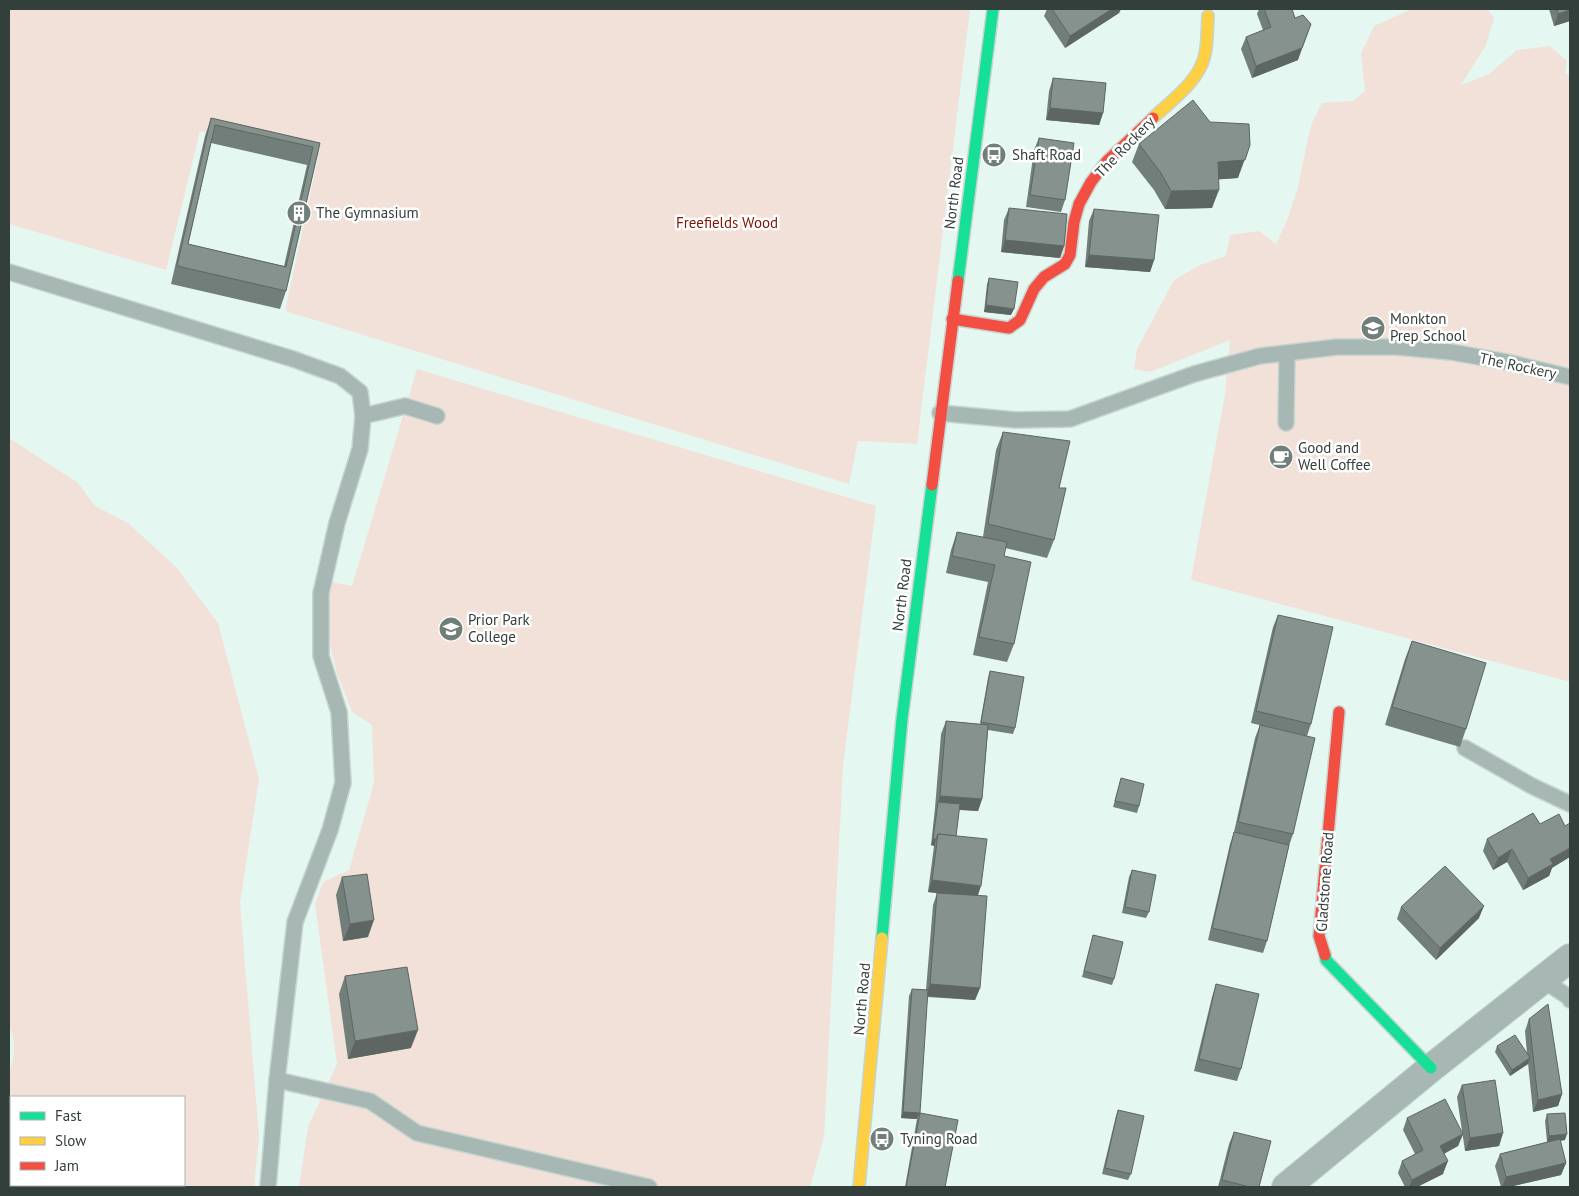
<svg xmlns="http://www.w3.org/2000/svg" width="1579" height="1196" font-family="'PT Sans',sans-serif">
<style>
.green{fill:#f2e1d8;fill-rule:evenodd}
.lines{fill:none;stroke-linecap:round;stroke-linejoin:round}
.lane-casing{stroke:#c7d4cf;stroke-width:18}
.street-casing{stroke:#c7d4cf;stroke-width:30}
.fast-casing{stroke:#c7d4cf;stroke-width:14}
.slow-casing{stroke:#c7d4cf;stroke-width:14}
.jam-casing{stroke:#c7d4cf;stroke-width:14}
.lane{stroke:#a7b7b3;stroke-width:15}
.street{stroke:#a7b7b3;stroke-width:28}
.fast{stroke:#16e098;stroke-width:11}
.slow{stroke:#ffcf43;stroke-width:11}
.jam{stroke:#f24e42;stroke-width:11}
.wall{fill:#727e7a;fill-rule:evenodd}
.shaded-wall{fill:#5d6663}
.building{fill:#85928e;stroke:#5d6663;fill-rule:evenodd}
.labels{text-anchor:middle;stroke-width:5;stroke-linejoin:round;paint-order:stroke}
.street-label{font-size:15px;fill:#333f3b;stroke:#fff}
.poi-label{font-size:15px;fill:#333f3b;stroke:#fff;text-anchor:start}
.park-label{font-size:15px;fill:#7f1500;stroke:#fff}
</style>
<rect width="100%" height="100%" fill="#e5f7f1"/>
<!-- green -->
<g class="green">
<polygon points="9,9 970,9 917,444 858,441 849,484 285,311 318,158 200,131 166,270 9,224"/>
<polygon points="1408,9 1487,9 1494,18 1486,45 1461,85 1489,74 1517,50 1550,46 1567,61 1565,73 1570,75 1570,682 1191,580 1225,394 1230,340 1150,372 1134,369 1137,349 1174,280 1200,265 1226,256 1230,235 1259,231 1276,244 1288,218 1297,191 1311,125 1322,103 1353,101 1365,91 1361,54 1374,26 1408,11"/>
<polygon points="417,369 876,506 843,766 824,1137 810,1187 299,1187 308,1127 337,1064 315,904 323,882 349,870 374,783 372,725 352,712 337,673 325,624 332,582 352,586"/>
<path d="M9 438 78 483 95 506 128 523 176 567 218 623 259 779 240 903 259 1136 254 1187H9V1073C15 1057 16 1041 9 1025ZM184 1097V1185H11V1097Z"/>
</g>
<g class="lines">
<defs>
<g id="lane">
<polyline points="9,272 293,359 340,376 360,392 363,416 360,449 337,523 321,593 321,656 339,712 343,783 330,830 295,922 277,1080 268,1187"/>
<polyline points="940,413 1016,420 1070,419 1194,374 1260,356 1337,347 1396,347 1451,352 1507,362 1570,377"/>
<polyline points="363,416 405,406 437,416"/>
<polyline points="1286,423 1287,353"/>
<polyline points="1465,748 1532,786 1570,804"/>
<polyline points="1543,980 1570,998 1570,1000"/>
<polyline points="277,1080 370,1101 417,1133 649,1187"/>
</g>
<polyline id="street" points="1286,1187 1431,1068 1570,958"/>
<g id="fast">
<polyline points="958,281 993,9"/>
<polyline points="882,938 902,719 932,485"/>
<polyline points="1325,955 1326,960 1431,1068"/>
</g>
<g id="slow">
<path d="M1153 118C1169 103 1192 86 1201 66 1208 52 1207 32 1208 16"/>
<polyline points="859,1187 882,938"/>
</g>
<g id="jam">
<polyline points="952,319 1009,328 1020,320 1034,289 1044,277 1065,264 1070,255 1074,222 1079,204 1091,182 1107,161 1153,118"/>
<polyline points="932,485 958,281"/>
<polyline points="1325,955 1319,936 1339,712"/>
</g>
</defs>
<!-- lane casing -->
<use href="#lane" class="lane-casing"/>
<!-- street casing -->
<use href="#street" class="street-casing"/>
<!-- fast casing -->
<use href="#fast" class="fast-casing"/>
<!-- slow casing -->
<use href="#slow" class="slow-casing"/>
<!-- jam casing -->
<use href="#jam" class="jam-casing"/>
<!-- lane -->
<use href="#lane" class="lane"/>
<!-- street -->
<use href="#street" class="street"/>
<!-- fast -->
<use href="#fast" class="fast"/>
<!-- slow -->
<use href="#slow" class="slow"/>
<!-- jam -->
<use href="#jam" class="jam"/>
</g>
<!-- wall -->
<g class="wall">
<polygon points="1047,9 1121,9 1119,13 1065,48 1044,16"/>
<polygon points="1259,9 1292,9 1298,60 1252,78 1241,49 1246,37 1263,30 1257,14"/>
<polygon points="1549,9 1570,9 1570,21 1554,26"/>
<polygon points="1053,78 1103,113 1099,125 1046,120 1049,91"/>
<path d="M211 118 320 143 286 291 280 309 171 284 205 136ZM211 143 307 165 284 266 188 244Z"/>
<polygon points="1039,138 1065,200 1061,212 1026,207 1034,150"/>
<polygon points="1139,144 1238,178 1218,179 1212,208 1165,209 1154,190 1132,162"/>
<polygon points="1009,208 1064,246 1060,258 1001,252 1004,220"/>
<polygon points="1094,209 1154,260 1150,272 1085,267 1089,221"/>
<polygon points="989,278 1011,315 984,312 987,284"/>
<polygon points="1003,432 1059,488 1054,540 1047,558 1005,548 1004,556 1014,644 1007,662 973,655 988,582 946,573 951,550 957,532 983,537 996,450"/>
<polygon points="1278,615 1311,724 1307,736 1251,723 1273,627"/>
<polygon points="1412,641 1466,729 1460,747 1385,725 1405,659"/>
<polygon points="990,671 1015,728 1013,734 988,730 982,799 978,811 959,810 956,836 978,896 980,988 975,1000 927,997 917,1119 901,1118 909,996 912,989 926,990 933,905 937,893 928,892 934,846 931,845 935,808 941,734 946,721 980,724 988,678"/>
<polygon points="1260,725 1293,834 1289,846 1267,941 1263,953 1208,940 1230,844 1234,832 1255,738"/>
<polygon points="1121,778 1139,806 1137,813 1113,807"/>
<polygon points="1487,839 1552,868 1549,876 1523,890 1507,862 1493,870 1483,851"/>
<polygon points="1132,870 1149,912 1146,918 1122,913 1129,877"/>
<polygon points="342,877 368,937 343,941 336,895"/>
<polygon points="1401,907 1479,918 1436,960 1397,919"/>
<polygon points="1093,935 1114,979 1112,985 1082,977"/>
<polygon points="345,976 411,1048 348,1059 339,994"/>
<polygon points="1216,984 1241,1069 1237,1081 1194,1071 1212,997"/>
<polygon points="1529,1019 1562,1094 1558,1106 1533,1112 1528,1063 1528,1064 1510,1076 1495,1052 1497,1046 1527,1054 1525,1031"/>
<polygon points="1462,1085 1503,1133 1499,1146 1465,1151 1457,1097"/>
<polygon points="1118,1110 1131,1174 1128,1180 1102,1174 1116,1116"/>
<polygon points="920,1113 945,1187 905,1187 917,1119"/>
<polygon points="1547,1114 1565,1140 1560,1141 1566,1163 1561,1175 1509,1187 1501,1187 1495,1166 1500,1154 1547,1142 1545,1121"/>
<polygon points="1407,1118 1463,1134 1458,1146 1444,1154 1443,1174 1417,1187 1405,1187 1398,1173 1402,1161 1415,1154 1403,1130"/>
<polygon points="1234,1132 1259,1187 1218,1187 1229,1144"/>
</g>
<!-- shaded-wall -->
<g class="shaded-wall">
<polygon points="1112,9 1121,9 1119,13 1065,48 1070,36"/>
<polygon points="1570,10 1570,21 1554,26 1558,14"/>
<polygon points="1311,24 1298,60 1252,78 1256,66"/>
<polygon points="1050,108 1103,113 1099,125 1046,120"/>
<polygon points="1250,145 1238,178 1211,180 1218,162"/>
<polygon points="1219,190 1212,208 1165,209 1171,191"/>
<polygon points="1005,240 1064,246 1060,258 1001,252"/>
<polygon points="1089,255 1154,260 1150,272 1085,267"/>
<polygon points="986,305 1014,309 1011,315 984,312"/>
<polygon points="940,796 982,799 978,811 937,808 938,802"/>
<polygon points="933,839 936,839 934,846 931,845"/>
<polygon points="1570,848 1570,857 1552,868 1549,876 1523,890 1528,878 1550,859"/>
<polygon points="1512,849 1507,862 1493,870 1498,858"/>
<polygon points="932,880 981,886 977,898 928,892"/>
<polygon points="1484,906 1479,918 1436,960 1440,948"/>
<polygon points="374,920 368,937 343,941 350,924"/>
<polygon points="930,984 980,988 975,1000 926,996"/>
<polygon points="418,1030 411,1048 348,1059 355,1041"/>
<polygon points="1530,1058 1528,1064 1510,1076 1512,1070"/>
<polygon points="1562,1094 1558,1106 1533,1112 1538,1100"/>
<polygon points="903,1112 920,1113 917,1119 901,1118"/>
<polygon points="1503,1133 1499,1146 1465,1151 1470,1138"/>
<polygon points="1463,1134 1458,1146 1435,1158 1440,1146"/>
<polygon points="1567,1134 1565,1140 1547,1142 1549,1136"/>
<polygon points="1448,1161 1443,1174 1417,1187 1409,1187 1412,1180"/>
<polygon points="1566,1163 1561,1175 1509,1187 1502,1187 1506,1177"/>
</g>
<!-- building -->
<g class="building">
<polygon points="1052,9 1112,9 1070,36"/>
<polygon points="1264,9 1292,9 1295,18 1303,15 1311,24 1302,48 1256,66 1246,37 1271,27"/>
<polygon points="1557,9 1570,9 1570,10 1558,14"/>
<polygon points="1053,78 1106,83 1103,113 1050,108"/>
<polygon points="1193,100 1210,122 1249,124 1250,145 1245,160 1218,162 1219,190 1171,191 1161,173 1139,144"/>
<path d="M211 118 320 143 286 291 177 266ZM215 125 313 147 286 267 188 244Z"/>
<polygon points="1039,138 1074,143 1065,200 1030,195"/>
<polygon points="1009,208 1067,214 1064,246 1005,240"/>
<polygon points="1094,209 1159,215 1154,260 1089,255"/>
<polygon points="989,278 1018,282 1014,309 986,305"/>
<polygon points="1003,432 1070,441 1059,488 1066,488 1054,540 988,524"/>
<polygon points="957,532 1007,542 1004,556 1031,562 1014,644 979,637 995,565 952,556"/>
<polygon points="1278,615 1333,627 1311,724 1256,711"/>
<polygon points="1412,641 1486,663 1466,729 1392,707"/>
<polygon points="990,671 1024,677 1015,728 981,722"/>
<polygon points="946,721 988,725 982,799 940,796"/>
<polygon points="1260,725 1315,738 1293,834 1238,822"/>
<polygon points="1121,778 1144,784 1139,806 1115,801"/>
<polygon points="938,802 960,804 956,836 938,834 936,839 933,839"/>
<polygon points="1533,813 1540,824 1559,814 1565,826 1570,823 1570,848 1550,859 1553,864 1528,878 1512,849 1498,858 1487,839"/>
<polygon points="1234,832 1289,845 1267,941 1212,928"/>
<polygon points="938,834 987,839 981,886 932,880"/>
<polygon points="1445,866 1484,906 1440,948 1401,907"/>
<polygon points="1132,870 1156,875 1149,912 1125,907"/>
<polygon points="367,874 374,920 350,924 342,877"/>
<polygon points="937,893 987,896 980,988 930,984"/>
<polygon points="1093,935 1123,942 1114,979 1084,971"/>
<polygon points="407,967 418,1030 355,1041 345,976"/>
<polygon points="1216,984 1259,994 1241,1069 1199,1059"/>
<polygon points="912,989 928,990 920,1113 903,1112"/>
<polygon points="1548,1004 1562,1094 1538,1100 1529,1019"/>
<polygon points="1515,1035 1530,1058 1512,1070 1497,1046"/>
<polygon points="1495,1080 1503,1133 1470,1138 1462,1085"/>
<polygon points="1445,1099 1463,1134 1440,1146 1448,1161 1412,1180 1402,1161 1423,1150 1407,1118"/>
<polygon points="1118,1110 1144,1116 1131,1174 1105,1168"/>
<polygon points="920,1113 958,1120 945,1187 906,1187"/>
<polygon points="1565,1113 1567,1134 1549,1136 1547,1114"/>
<polygon points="1234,1132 1271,1141 1259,1187 1250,1187 1222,1180"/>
<polygon points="1560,1139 1566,1163 1506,1177 1500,1154"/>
</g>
<!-- icons -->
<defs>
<symbol id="bus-disc" viewBox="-11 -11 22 22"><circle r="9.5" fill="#717f7b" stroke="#fff"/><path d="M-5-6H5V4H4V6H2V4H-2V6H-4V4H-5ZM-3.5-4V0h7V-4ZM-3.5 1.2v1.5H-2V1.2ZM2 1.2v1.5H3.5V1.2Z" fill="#fff"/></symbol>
<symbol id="building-disc" viewBox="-11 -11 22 22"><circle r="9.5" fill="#717f7b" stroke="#fff"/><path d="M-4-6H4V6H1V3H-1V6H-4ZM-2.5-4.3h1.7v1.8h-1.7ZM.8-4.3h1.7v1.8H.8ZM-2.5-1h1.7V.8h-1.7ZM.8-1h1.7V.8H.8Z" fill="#fff"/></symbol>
<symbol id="school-disc" viewBox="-11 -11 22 22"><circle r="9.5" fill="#717f7b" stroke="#fff"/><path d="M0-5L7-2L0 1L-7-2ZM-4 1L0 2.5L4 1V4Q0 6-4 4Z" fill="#fff"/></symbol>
<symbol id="cafe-disc" viewBox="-11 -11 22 22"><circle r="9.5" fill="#717f7b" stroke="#fff"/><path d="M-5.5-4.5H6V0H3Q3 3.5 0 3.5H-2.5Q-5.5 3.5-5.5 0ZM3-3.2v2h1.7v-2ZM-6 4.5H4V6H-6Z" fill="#fff"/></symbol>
</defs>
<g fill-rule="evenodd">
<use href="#bus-disc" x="980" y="141" width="28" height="28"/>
<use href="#building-disc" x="285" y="199" width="28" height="28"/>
<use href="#school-disc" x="1359" y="314" width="28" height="28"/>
<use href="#cafe-disc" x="1267" y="443" width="28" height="28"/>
<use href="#school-disc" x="437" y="615" width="28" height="28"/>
<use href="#bus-disc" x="868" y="1125" width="28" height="28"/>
</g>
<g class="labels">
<!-- street labels -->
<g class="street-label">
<text transform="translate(1125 147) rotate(-46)" y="5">The Rockery</text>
<text transform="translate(954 193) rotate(-83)" y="5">North Road</text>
<text transform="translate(1518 366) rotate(12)" y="5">The Rockery</text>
<text transform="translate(902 595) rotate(-83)" y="5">North Road</text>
<text transform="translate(1325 882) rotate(-86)" y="5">Gladstone Road</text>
<text transform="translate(862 999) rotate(-85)" y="5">North Road</text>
</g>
<!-- poi labels -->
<g class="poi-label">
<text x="1012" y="160">Shaft Road</text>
<text x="316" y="218">The Gymnasium</text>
<text x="1390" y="324">Monkton<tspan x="1390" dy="17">Prep School</tspan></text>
<text x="1298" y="453">Good and<tspan x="1298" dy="17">Well Coffee</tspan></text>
<text x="468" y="625">Prior Park<tspan x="468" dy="17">College</tspan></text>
<text x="900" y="1144">Tyning Road</text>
</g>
<!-- park labels -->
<g class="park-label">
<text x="727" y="228">Freefields Wood</text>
</g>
</g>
<!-- border -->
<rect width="1579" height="1196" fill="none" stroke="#333f3b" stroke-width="20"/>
<!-- legend -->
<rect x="10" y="1096" width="175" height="90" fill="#ffffff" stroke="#adb2b1"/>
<rect x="20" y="1112" width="25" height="8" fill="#16e098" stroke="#adb2b1"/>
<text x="55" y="1121" font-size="15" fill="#333f3b">Fast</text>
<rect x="20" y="1137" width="25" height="8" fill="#ffcf43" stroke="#adb2b1"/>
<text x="55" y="1146" font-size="15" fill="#333f3b">Slow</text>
<rect x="20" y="1162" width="25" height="8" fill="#f24e42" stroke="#adb2b1"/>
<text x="55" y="1171" font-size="15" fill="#333f3b">Jam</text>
</svg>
